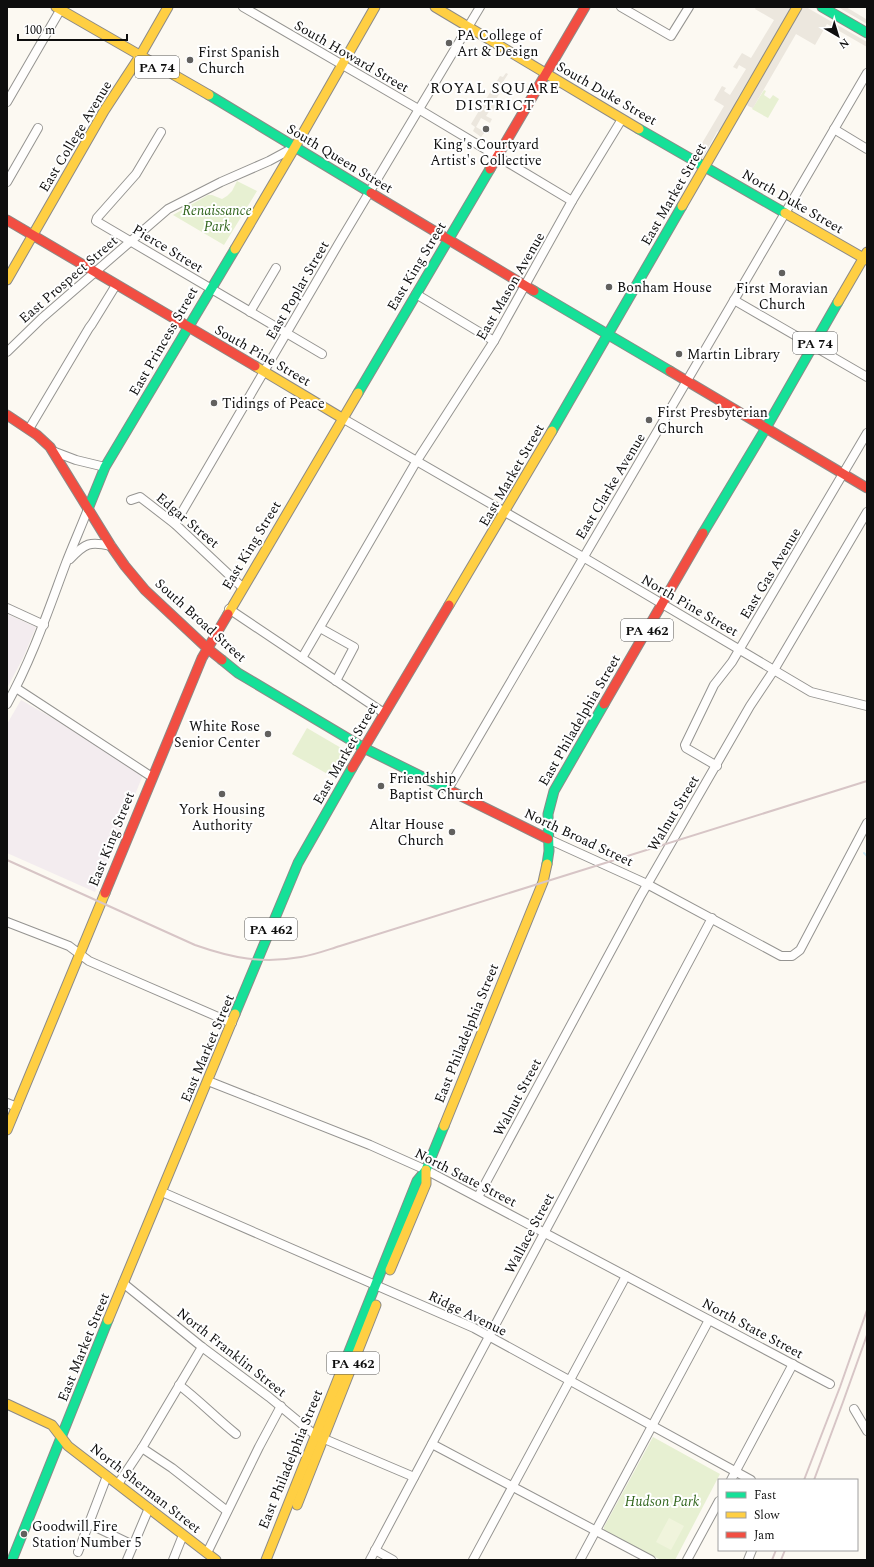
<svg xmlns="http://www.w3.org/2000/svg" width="874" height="1567" font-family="Spectral,serif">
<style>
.industrial{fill:#f3ecef}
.green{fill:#e7f0d2}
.pitch{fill:#f0f4dc}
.plaza{fill:#ece7de}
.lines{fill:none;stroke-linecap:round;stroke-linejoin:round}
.stream{stroke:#cae9f5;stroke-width:2}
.street-casing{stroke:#959491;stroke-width:10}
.fast-casing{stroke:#8c8a87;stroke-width:11}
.slow-casing{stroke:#8c8a87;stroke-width:11}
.jam-casing{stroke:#8c8a87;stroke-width:11}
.street{stroke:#fffefd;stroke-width:8}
.fast{stroke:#16e098;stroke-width:9}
.slow{stroke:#ffcf43;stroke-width:9}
.jam{stroke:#f24e42;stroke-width:9}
.rail{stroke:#d7c5c6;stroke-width:2}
.poi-dot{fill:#61605e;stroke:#fff;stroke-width:1.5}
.labels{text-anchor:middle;stroke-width:4;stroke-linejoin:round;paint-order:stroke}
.shield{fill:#fff;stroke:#565656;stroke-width:1}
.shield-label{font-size:13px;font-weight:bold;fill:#0e0e0e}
.poi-label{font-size:14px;fill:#0e0e0e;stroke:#fff;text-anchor:start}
.street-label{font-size:14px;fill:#0e0e0e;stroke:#fff}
.park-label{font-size:14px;font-style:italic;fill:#32661e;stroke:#fff}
.neighbourhood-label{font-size:15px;letter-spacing:1px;fill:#0e0e0e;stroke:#fff}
</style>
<rect width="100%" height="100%" fill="#fcf9f2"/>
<!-- industrial -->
<g class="industrial">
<polygon points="7,614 36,627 23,658 7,688"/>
<polygon points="21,700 54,719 143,775 95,892 7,853 7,724"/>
</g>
<!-- green -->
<g class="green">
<polygon points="764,90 766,91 764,95 770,99 773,95 779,99 768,118 752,109"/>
<polygon points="237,181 257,191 224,245 173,215 208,195 212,195 222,199 227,196 232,191"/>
<polygon points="307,728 348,752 333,777 292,754"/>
<polygon points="653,1437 720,1474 675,1560 661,1560 612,1536 604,1531 604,1527"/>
</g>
<!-- pitch -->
<polygon class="pitch" points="669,1518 684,1526 671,1550 656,1542"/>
<!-- plaza -->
<g class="plaza">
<polygon points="756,7 793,7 737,99 734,110 725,126 717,132 702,159 695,155 724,106 714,100 722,86 726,88 724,91 730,95 746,69 739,65 737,69 733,67 742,53 751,58 774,20 755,9"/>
<polygon points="806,7 867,42 867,47 827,24 815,45 796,34 753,108 748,106 747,104 802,8"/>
<polygon points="838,7 846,7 866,19 867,24"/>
<polygon points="506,73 508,74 501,85 503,87 495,101 497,103 494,109 497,110 496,112 491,109 488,113 486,116 492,119 490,123 481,118 476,127 485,132 481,137 473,131 475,127 471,124 500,76 503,77"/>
</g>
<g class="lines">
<!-- stream -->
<polyline class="stream" points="864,853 867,856"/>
<defs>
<g id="street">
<polyline points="243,7 420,110 572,201"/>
<polyline points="621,7 671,36 689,7"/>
<polyline points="7,102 62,7"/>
<polyline points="834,129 867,149"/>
<polyline points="161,132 136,174 97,218 96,221 322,354"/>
<polyline points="7,182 38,128"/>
<polyline points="416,294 494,341"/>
<polyline points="734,300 867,377"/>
<polyline points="250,312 276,268"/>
<polyline points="7,352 42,318 168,209 221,182 269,161 295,147"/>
<polyline points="342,418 583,557 811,692 867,706"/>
<polyline points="29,429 89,328 92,324 116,285"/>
<polyline points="55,452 76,460 105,467"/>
<polyline points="131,500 140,497 175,524 242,587"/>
<polyline points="175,524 339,243 480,7"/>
<path d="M70 559C85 543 90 541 111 546"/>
<polyline points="7,608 44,625"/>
<polyline points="229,609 384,713"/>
<polyline points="320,628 354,647 336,681"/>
<polyline points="302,658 416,462 494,341 572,201 622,119"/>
<polyline points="16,688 152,777"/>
<path d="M7 704C32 659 48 611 66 563 73 545 81 527 88 509"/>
<polyline points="717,766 686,748 685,745 714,685 732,662 867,433"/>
<polyline points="448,789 867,73"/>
<polyline points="548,839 647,884 781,956 792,956 800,950 867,823"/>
<polyline points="7,922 69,946 89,961 232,1023"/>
<polyline points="208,1081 370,1145 426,1170 830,1384"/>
<polyline points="7,1103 17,1107"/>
<polyline points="162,1192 474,1328 751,1480"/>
<polyline points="478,1197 640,897 750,706 774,670 867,512"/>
<polyline points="123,1283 202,1347 269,1397 315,1435 414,1477"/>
<path d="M179 1385C199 1400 216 1418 236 1434"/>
<polyline points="854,1409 867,1431"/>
<polyline points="432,1444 651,1560"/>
<polyline points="142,1448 172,1468 227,1511"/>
<polyline points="731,1480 793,1364"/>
<polyline points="118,1484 142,1448 202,1347"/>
<polyline points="89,1524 133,1545"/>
<polyline points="375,1550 393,1560"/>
<polyline points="78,1552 107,1476"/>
<polyline points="207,1553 259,1447 281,1406"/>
<polyline points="127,1560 149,1508"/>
<polyline points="173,1560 183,1535"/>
<polyline points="370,1560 712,918"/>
<polyline points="473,1560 626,1276"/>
<polyline points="580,1560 709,1320"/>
<polyline points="687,1560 719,1501"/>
<polyline points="748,1560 752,1550"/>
</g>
<g id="fast">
<polyline points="822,7 867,33"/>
<polyline points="209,95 371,193"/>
<polyline points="639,129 785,213"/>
<polyline points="534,291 670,371"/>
<polyline points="358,393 490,169"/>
<polyline points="552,431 682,206"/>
<polyline points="88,509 105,467 235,249"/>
<polyline points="703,533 766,428 838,302"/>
<polyline points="222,660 238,673 364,748 453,792"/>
<polyline points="547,864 549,851 548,814 554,791 604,704"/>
<polyline points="235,1014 298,863 352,768"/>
<polyline points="344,1364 417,1181 426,1170 444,1126"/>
<polyline points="12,1560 108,1320"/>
</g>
<g id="slow">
<polyline points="56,7 209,95"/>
<polyline points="435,7 639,129"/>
<polyline points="682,206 797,7"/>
<polyline points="785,213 867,260"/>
<polyline points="235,249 295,147 375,7"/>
<polyline points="7,280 104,111 140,56 168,7"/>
<polyline points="838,302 867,252"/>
<polyline points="255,366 342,418"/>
<polyline points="449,605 552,431"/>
<polyline points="228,614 358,393"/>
<polyline points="444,1126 543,882 547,864"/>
<polyline points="7,1130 105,893"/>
<polyline points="390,1270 426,1184 426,1170"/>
<polyline points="108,1320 235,1014"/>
<polyline points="7,1404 52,1425 68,1446 216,1560"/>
<polyline points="297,1505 376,1305"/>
<polyline points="266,1560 344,1364"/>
</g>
<g id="jam">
<polyline points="490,169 585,7"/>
<polyline points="371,193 534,291"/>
<polyline points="7,220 255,366"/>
<polyline points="670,371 766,428"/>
<polyline points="7,415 37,435 50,447 111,546 125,566 145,590 207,648 222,660"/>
<polyline points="766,428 867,488"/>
<polyline points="604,704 703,533"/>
<polyline points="352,768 449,605"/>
<polyline points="453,792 548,839"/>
<polyline points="105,893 202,658 228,614"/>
</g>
</defs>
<!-- street casing -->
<use href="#street" class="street-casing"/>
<!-- fast casing -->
<use href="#fast" class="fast-casing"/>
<!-- slow casing -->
<use href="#slow" class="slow-casing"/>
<!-- jam casing -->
<use href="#jam" class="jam-casing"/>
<!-- street -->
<use href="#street" class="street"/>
<!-- fast -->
<use href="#fast" class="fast"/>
<!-- slow -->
<use href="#slow" class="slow"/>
<!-- jam -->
<use href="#jam" class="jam"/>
<!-- rail -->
<g class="rail">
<path d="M7 860 195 945C232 958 262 964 301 957 314 955 327 950 340 946L867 781"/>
<polyline points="804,1480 840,1387 867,1310"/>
<polyline points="814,1480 843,1402 867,1335"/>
<polyline points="772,1560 776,1550"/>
<polyline points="781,1560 785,1550"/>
</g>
</g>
<!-- markers -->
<g class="poi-dot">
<circle cx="449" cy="43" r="4"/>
<circle cx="190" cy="60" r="4"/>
<circle cx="486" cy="129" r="4"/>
<circle cx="782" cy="273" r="4"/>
<circle cx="609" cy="287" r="4"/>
<circle cx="679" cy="354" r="4"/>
<circle cx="214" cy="403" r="4"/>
<circle cx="649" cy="420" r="4"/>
<circle cx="268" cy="734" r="4"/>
<circle cx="381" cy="786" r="4"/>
<circle cx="222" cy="794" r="4"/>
<circle cx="452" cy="832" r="4"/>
<circle cx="24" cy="1534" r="4"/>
</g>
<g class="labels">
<!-- shield labels -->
<g class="shield">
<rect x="135" y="56" width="44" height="22" rx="3"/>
<rect x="793" y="332" width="44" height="22" rx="3"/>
<rect x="621" y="619" width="52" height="22" rx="3"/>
<rect x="245" y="918" width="52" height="22" rx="3"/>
<rect x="327" y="1352" width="52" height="22" rx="3"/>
</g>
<g class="shield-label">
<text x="157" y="72">PA 74</text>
<text x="815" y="348">PA 74</text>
<text x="647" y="635">PA 462</text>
<text x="271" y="934">PA 462</text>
<text x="353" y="1368">PA 462</text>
</g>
<!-- poi labels -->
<g class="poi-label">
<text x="457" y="40">PA College of<tspan x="457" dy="16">Art &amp; Design</tspan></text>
<text x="198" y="57">First Spanish<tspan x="198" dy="16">Church</tspan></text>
<text x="486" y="149" text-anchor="middle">King's Courtyard<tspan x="486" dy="16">Artist's Collective</tspan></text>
<text x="617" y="292">Bonham House</text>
<text x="782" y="293" text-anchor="middle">First Moravian<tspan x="782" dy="16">Church</tspan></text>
<text x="687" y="359">Martin Library</text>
<text x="222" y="408">Tidings of Peace</text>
<text x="657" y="417">First Presbyterian<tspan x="657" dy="16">Church</tspan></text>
<text x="260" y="731" text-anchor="end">White Rose<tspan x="260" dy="16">Senior Center</tspan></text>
<text x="389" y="783">Friendship<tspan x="389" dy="16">Baptist Church</tspan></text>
<text x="222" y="814" text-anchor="middle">York Housing<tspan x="222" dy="16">Authority</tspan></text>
<text x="444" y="829" text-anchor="end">Altar House<tspan x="444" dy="16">Church</tspan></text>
<text x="32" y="1531">Goodwill Fire<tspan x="32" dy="16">Station Number 5</tspan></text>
</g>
<!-- street labels -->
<g class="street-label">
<text transform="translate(352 56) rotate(30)" y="5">South Howard Street</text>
<text transform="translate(607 93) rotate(30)" y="5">South Duke Street</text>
<text transform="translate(75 136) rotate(-59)" y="5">East College Avenue</text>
<text transform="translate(340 158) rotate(31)" y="5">South Queen Street</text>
<text transform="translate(673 194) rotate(-60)" y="5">East Market Street</text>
<text transform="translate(793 201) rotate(30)" y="5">North Duke Street</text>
<text transform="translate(168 248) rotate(31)" y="5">Pierce Street</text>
<text transform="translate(416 266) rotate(-59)" y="5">East King Street</text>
<text transform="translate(68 279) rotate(-41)" y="5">East Prospect Street</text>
<text transform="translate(510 286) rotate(-60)" y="5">East Mason Avenue</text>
<text transform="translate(297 290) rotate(-60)" y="5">East Poplar Street</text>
<text transform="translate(163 341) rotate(-60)" y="5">East Princess Street</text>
<text transform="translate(263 355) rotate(30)" y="5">South Pine Street</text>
<text transform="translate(511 475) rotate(-60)" y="5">East Market Street</text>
<text transform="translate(610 486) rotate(-59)" y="5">East Clarke Avenue</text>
<text transform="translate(188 520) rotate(40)" y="5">Edgar Street</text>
<text transform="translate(251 545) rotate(-59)" y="5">East King Street</text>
<text transform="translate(770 573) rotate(-59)" y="5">East Gas Avenue</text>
<text transform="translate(690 605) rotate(30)" y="5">North Pine Street</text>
<text transform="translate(201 620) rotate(42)" y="5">South Broad Street</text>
<text transform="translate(579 720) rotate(-60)" y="5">East Philadelphia Street</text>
<text transform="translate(345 753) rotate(-60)" y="5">East Market Street</text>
<text transform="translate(673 813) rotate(-59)" y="5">Walnut Street</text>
<text transform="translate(579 837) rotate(25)" y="5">North Broad Street</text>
<text transform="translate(111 839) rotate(-68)" y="5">East King Street</text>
<text transform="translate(466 1033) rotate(-68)" y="5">East Philadelphia Street</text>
<text transform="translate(207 1048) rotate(-67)" y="5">East Market Street</text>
<text transform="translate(517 1097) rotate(-62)" y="5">Walnut Street</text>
<text transform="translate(466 1177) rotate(27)" y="5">North State Street</text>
<text transform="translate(529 1233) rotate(-62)" y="5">Wallace Street</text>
<text transform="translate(468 1313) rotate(26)" y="5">Ridge Avenue</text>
<text transform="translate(753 1328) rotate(28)" y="5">North State Street</text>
<text transform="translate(83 1347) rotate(-68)" y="5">East Market Street</text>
<text transform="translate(232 1352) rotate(38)" y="5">North Franklin Street</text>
<text transform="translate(290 1459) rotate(-68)" y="5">East Philadelphia Street</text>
<text transform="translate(146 1488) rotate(38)" y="5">North Sherman Street</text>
</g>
<!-- park labels -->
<g class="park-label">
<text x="217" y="215">Renaissance<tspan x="217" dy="16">Park</tspan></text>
<text x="662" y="1506">Hudson Park</text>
</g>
<!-- neighbourhood labels -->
<g class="neighbourhood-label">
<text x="495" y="93">ROYAL SQUARE<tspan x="495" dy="17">DISTRICT</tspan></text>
</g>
</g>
<!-- border -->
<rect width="874" height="1567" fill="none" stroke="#0e0e0e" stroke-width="16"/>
<!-- legend -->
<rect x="718" y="1479" width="140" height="72" fill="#ffffff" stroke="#9f9f9f"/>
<rect x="726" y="1492" width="20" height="6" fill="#16e098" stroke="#9f9f9f"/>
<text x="754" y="1499" font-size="12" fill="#0e0e0e">Fast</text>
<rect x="726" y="1512" width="20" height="6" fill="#ffcf43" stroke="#9f9f9f"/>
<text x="754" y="1519" font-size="12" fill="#0e0e0e">Slow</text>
<rect x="726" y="1532" width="20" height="6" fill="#f24e42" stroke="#9f9f9f"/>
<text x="754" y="1539" font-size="12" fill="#0e0e0e">Jam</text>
<!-- north arrow -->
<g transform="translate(838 36) rotate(142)" stroke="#ffffff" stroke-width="3" paint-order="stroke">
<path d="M0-3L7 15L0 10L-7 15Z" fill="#0e0e0e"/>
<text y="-6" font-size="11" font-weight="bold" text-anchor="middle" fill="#0e0e0e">N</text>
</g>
<!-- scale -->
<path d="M18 34v6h109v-6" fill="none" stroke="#0e0e0e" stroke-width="2"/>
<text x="24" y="34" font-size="12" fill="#0e0e0e" stroke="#ffffff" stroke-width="3" paint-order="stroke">100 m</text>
</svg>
